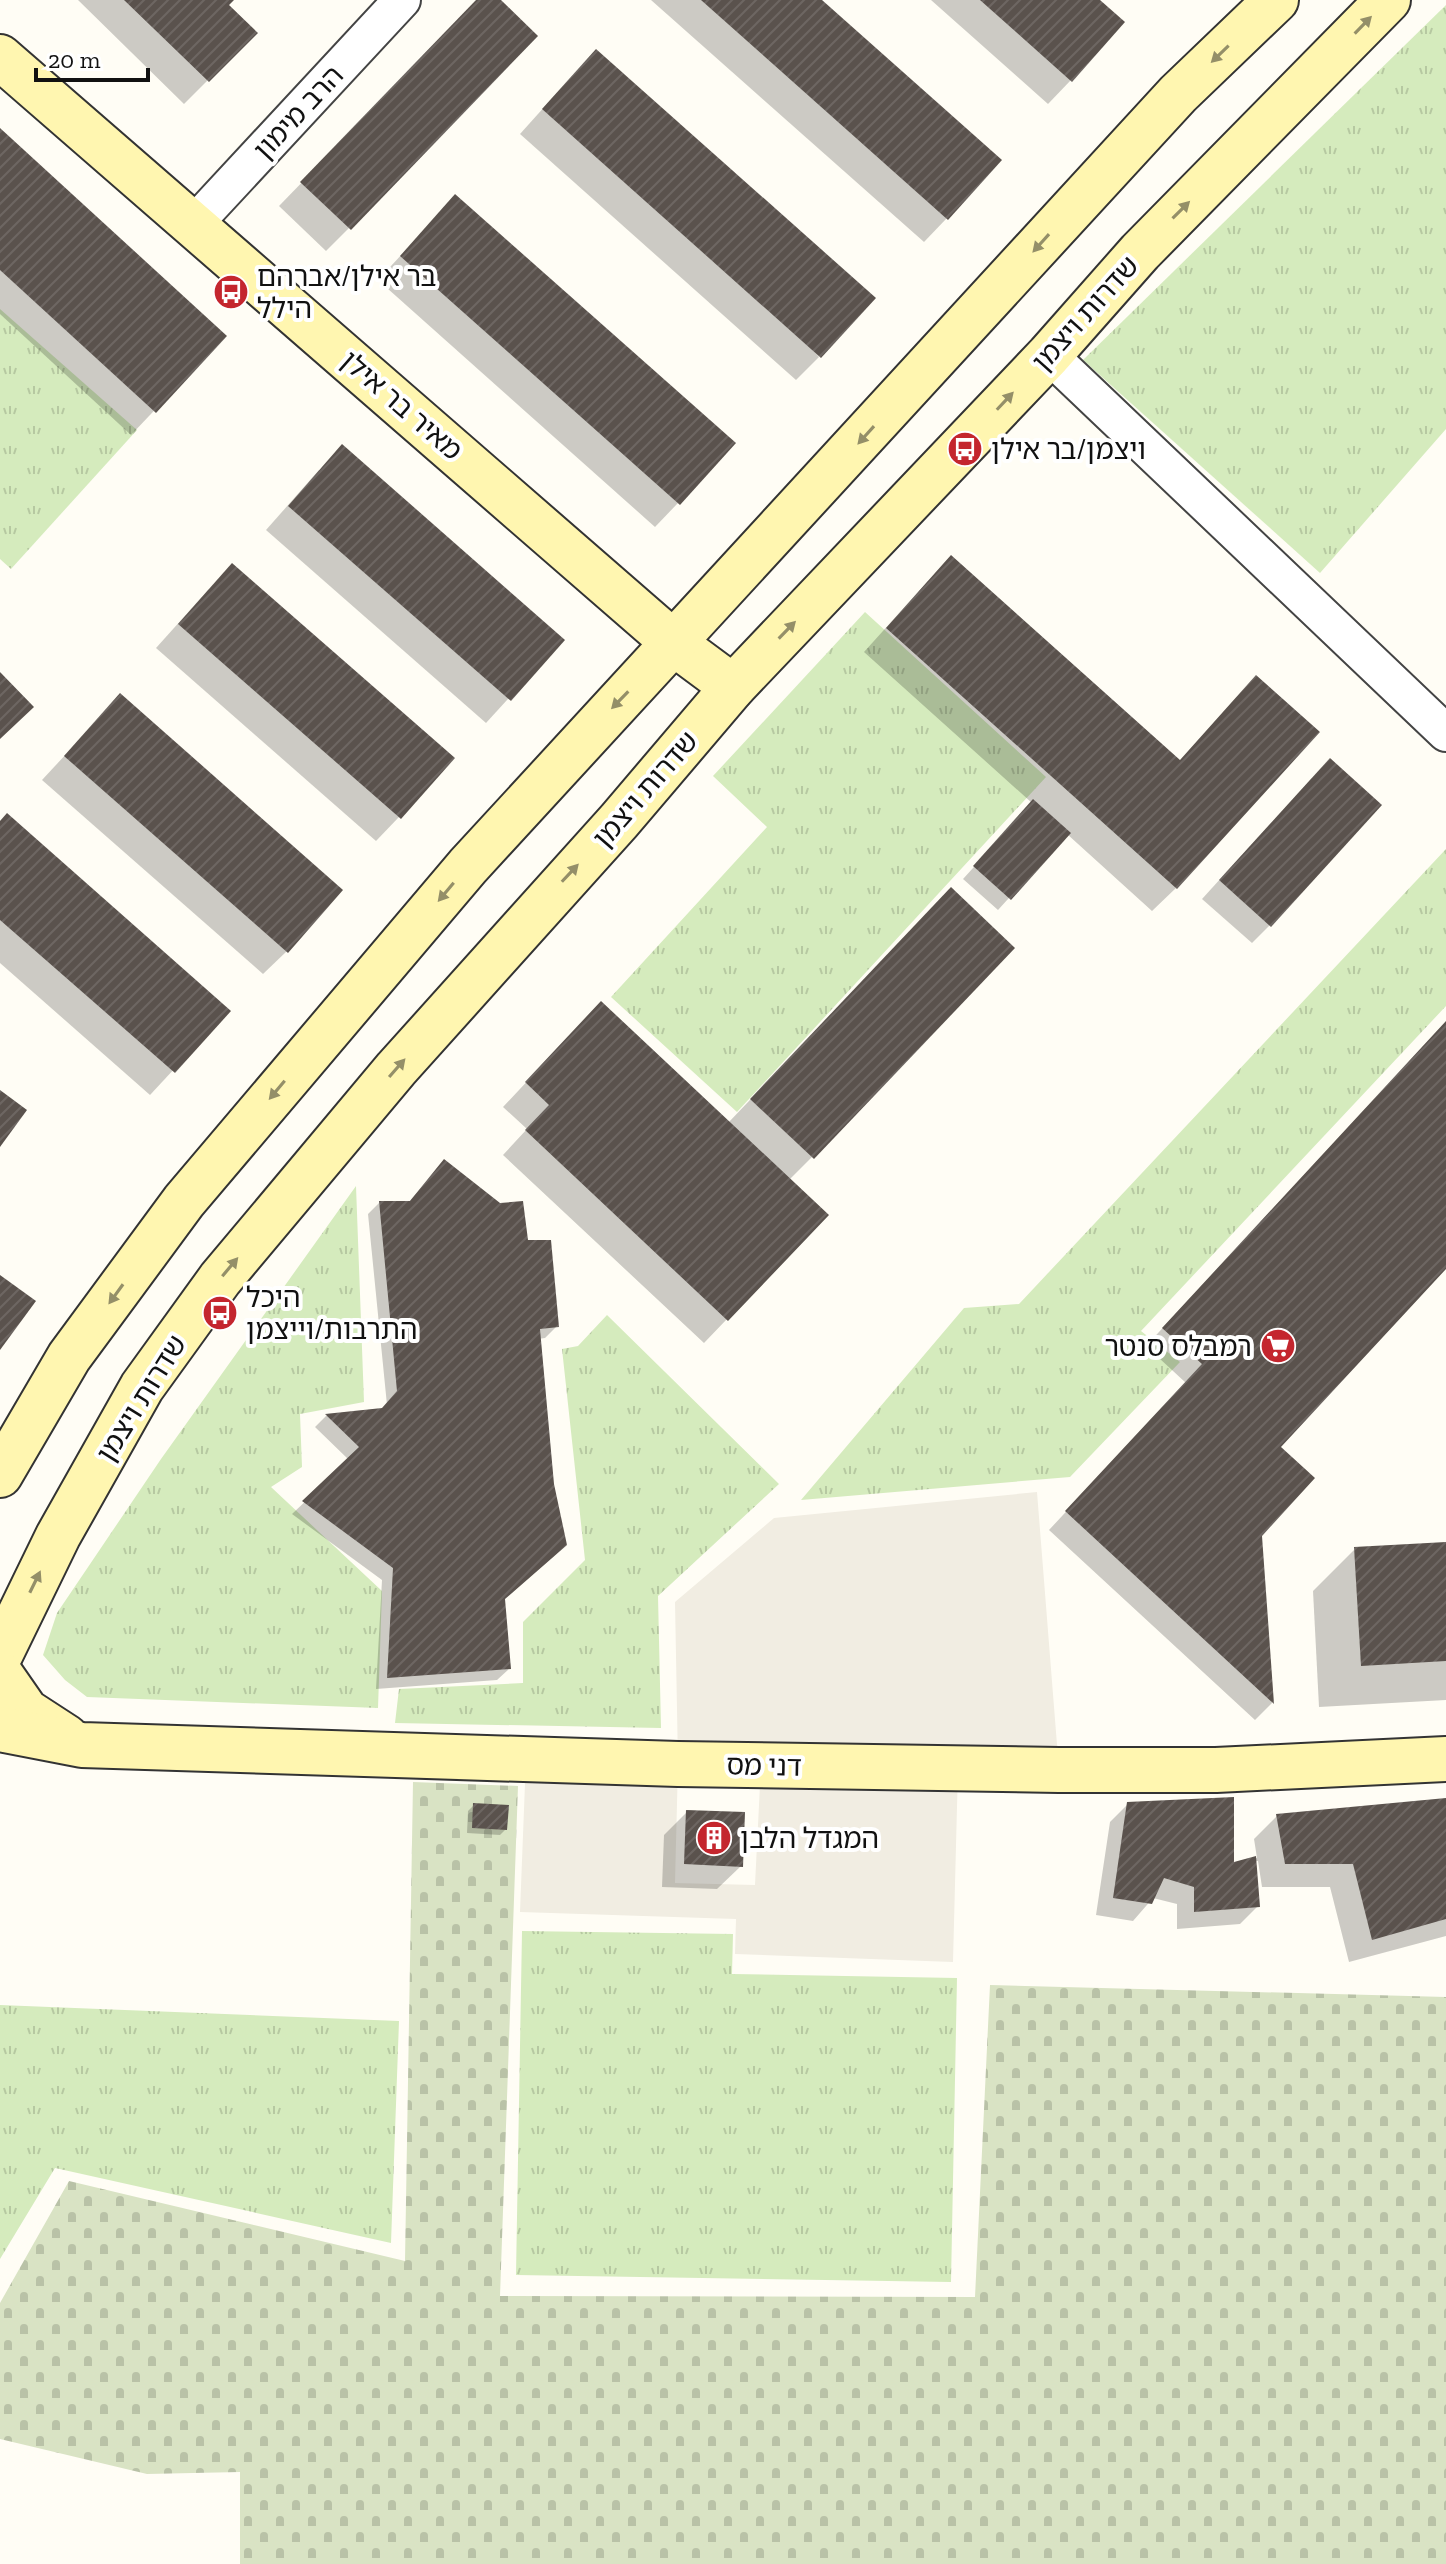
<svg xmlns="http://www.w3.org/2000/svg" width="1446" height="2564" font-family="'Zilla Slab','Noto Sans Hebrew',serif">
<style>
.grass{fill:url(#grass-tufts)}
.cemetery{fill:url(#cemetery-stones)}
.plaza{fill:#f1ede2;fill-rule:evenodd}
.shadow{fill:#0003}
.building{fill:url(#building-hatch)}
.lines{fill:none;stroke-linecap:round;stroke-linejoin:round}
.street-casing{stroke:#444;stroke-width:40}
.secondary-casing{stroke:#333;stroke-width:48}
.street{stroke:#fff;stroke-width:36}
.secondary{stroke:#fff6b0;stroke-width:44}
.oneway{fill:#948f68}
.labels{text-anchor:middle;stroke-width:8;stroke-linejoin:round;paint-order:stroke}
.street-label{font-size:28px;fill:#111;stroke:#fff}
.poi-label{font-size:28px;fill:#111;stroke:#fff;text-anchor:start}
</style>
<defs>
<pattern id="grass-tufts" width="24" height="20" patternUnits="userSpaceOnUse" patternTransform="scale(2)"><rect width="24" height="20" fill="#d5ebbd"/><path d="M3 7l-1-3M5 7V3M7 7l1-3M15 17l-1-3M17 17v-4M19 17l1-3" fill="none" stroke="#b6c8a1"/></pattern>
<pattern id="cemetery-stones" width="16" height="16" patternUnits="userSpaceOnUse" patternTransform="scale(2)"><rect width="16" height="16" fill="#d9e3c4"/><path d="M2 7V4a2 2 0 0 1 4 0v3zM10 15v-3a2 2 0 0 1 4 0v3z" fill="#b9c2a7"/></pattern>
<pattern id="building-hatch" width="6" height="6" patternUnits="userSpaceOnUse" patternTransform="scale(2)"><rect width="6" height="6" fill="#5a524d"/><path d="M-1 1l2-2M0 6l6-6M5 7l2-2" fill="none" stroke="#6d6662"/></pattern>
</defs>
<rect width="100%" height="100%" fill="#fffdf5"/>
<!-- grass -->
<g class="grass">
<polygon points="1446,5 1446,429 1320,573 1083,360"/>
<polygon points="0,309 137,430 11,569 0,559"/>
<polygon points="865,612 1046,777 737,1112 611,997 767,827 713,776"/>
<polygon points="1446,849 1446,1006 1141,1331 1180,1362 1070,1477 801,1500 964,1308 1019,1304"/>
<polygon points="356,1186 364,1402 300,1414 302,1467 271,1487 382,1591 378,1708 87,1697 65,1680 43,1655 57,1613 161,1459"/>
<polygon points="607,1315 779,1484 658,1596 661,1728 395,1723 399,1689 523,1683 523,1622 585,1560 562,1349 578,1346"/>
<polygon points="522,1931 733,1934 732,1974 957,1978 951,2282 516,2275"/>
<polygon points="0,2005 399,2021 391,2243 55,2168 0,2259"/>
</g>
<!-- cemetery -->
<polygon class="cemetery" points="413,1782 518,1786 500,2296 975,2297 990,1985 1446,1997 1446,2564 240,2564 240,2472 147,2474 0,2439 0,2303 69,2181 405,2261"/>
<!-- plaza -->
<path class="plaza" d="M1037 1492 1059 1770 958 1768 953 1962 735 1954 736 1919 520 1912 526 1758 678 1763 675 1602 774 1518ZM678 1764 761 1765 755 1885 675 1883Z"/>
<!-- shadow -->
<g class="shadow">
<polygon points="78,0 231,0 226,5 255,33 184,104"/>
<polygon points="479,0 498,0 349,228 326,251 279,206"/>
<polygon points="651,0 819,0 947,218 924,242"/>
<polygon points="931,0 1097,0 1071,80 1048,104"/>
<polygon points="573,75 819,357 796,380 520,134"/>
<polygon points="0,131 224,337 131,435 0,314"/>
<polygon points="455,197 678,503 655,527 378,280"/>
<polygon points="319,470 562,640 486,723 266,530"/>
<polygon points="928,581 1176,888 1152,911 1067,834 998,910 963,879 1032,803 864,652"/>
<polygon points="209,589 399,817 376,841 156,648"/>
<polygon points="120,696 287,951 263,974 42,780"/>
<polygon points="1312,778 1270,925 1252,943 1202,899"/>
<polygon points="0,823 228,1011 150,1095 0,963"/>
<polygon points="928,913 812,1157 789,1180 727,1319 704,1343 503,1155 527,1129 503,1107 578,1027 728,1123"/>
<polygon points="1446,1022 1446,1266 1278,1447 1260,1535 1272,1703 1255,1720 1049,1530 1186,1383 1146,1346"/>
<polygon points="444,1161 527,1242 557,1326 545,1338 538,1339 503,1600 509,1669 497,1680 376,1689 382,1580 292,1514 349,1460 315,1427 326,1416 381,1410 387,1405 368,1214 379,1203 408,1203"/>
<polygon points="1446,1544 1446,1700 1319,1707 1313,1591 1355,1549"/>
<polygon points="1446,1800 1446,1936 1349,1962 1330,1887 1262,1887 1258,1861 1255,1861 1258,1906 1240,1924 1177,1929 1177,1904 1153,1898 1133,1921 1096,1915 1110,1822 1128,1804 1232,1864 1257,1858 1254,1839 1277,1816"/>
<polygon points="474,1805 506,1829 500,1835 467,1833 468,1811"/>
<polygon points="687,1812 741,1866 717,1889 662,1887 664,1835"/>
</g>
<!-- building -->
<g class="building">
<polygon points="124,0 234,0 229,5 258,33 209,82"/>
<polygon points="476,0 501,0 538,36 351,230 300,182"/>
<polygon points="701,0 822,0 1002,160 948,220"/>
<polygon points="980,0 1100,0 1125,22 1072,82"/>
<polygon points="596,49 876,298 821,358 542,109"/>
<polygon points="0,128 227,336 156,413 0,270"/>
<polygon points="455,194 736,443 680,505 400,256"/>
<polygon points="342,444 565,640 511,701 288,506"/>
<polygon points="951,555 1180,760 1256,675 1320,732 1177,889 886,628"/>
<polygon points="232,563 455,758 401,819 178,624"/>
<polygon points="0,672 34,707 0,739"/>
<polygon points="120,693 343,890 288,953 64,756"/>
<polygon points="1330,758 1382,805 1271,927 1219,880"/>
<polygon points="1033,799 1071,833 1011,900 973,866"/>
<polygon points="7,813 231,1011 175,1073 0,920 0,821"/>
<polygon points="951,887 1015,948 814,1159 750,1099"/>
<polygon points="601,1001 829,1215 728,1321 525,1130 549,1105 525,1082"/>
<polygon points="1446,1021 1446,1269 1281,1447 1315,1478 1262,1536 1274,1704 1065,1511 1202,1364 1162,1328"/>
<polygon points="0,1090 27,1110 0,1147"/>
<polygon points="444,1159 500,1203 523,1201 528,1240 551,1240 559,1327 540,1329 554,1484 567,1545 505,1599 511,1669 387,1678 393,1568 302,1501 359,1447 325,1414 382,1408 397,1391 379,1201 410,1201"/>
<polygon points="0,1275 36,1301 0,1350"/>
<polygon points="1446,1542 1446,1661 1361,1666 1354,1547"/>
<polygon points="1234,1797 1234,1862 1256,1856 1260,1907 1194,1912 1194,1887 1164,1878 1152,1904 1113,1898 1127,1802"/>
<polygon points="1446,1798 1446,1919 1372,1940 1353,1864 1285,1864 1276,1814"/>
<polygon points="473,1803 509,1805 507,1830 472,1828"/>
<polygon points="686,1810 745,1812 743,1867 684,1864"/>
</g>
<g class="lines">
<defs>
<g id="street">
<polyline points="194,224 402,0"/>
<polyline points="1049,355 1446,733"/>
</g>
<g id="secondary">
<polyline points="0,57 675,644 733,687"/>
<polyline points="0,1475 69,1357 184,1201 468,866 1178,94 1276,0"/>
<polyline points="1,1653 58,1536 142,1387 220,1279 396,1069 619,821 733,687 1049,355 1140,252 1388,0"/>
<polyline points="1,1675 26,1711 66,1737"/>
<polyline points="0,1729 82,1745 678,1764 1059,1770 1216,1770 1446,1759"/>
</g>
</defs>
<!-- street casing -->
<use href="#street" class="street-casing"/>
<!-- secondary casing -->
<use href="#secondary" class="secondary-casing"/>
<!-- street -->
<use href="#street" class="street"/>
<!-- secondary -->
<use href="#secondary" class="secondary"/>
</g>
<!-- one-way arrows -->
<defs><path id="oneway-solid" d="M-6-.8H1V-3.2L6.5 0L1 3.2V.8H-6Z" transform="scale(2)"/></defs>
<g class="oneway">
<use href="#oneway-solid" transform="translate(1363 25) rotate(-46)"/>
<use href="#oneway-solid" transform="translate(1220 54) rotate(136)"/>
<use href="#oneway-solid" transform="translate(1181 210) rotate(-45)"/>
<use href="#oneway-solid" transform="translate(1041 243) rotate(132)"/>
<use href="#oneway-solid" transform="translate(1005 401) rotate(-47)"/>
<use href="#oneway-solid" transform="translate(866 435) rotate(132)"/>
<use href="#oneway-solid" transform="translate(787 630) rotate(-46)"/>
<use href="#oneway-solid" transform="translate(620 700) rotate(134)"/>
<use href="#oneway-solid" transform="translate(570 873) rotate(-47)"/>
<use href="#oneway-solid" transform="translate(446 892) rotate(130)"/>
<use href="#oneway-solid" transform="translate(397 1068) rotate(-49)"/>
<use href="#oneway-solid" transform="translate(277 1090) rotate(130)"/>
<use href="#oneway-solid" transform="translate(230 1267) rotate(-50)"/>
<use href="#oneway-solid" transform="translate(116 1294) rotate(126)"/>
<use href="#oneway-solid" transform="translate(35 1582) rotate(-64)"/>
</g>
<!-- icons -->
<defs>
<symbol id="bus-disc" viewBox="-11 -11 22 22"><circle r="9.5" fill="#c4262e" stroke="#fff"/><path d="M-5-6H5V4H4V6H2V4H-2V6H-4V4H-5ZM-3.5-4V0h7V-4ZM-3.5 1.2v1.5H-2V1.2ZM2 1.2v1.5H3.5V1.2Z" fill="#fff"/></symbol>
<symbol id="supermarket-disc" viewBox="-11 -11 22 22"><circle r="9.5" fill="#c4262e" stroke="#fff"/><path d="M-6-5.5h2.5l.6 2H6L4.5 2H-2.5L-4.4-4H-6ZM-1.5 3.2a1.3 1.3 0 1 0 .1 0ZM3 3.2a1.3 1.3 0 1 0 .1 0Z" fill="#fff"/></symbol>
<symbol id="building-disc" viewBox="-11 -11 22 22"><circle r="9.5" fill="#c4262e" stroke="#fff"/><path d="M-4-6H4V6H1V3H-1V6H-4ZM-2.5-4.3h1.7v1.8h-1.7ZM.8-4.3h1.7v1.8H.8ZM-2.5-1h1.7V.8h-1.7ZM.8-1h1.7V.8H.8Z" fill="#fff"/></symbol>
</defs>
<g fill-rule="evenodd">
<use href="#bus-disc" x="211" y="272" width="40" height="40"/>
<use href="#bus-disc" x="945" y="429" width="40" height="40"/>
<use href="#bus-disc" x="200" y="1293" width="40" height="40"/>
<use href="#supermarket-disc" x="1258" y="1326" width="40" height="40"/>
<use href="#building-disc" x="694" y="1818" width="40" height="40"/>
</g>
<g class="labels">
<!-- street labels -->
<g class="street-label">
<text transform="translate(298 112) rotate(-47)" y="10">הרב מימון</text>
<text transform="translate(1085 313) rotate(-48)" y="10">שדרות ויצמן</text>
<text transform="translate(402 405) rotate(41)" y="10">מאיר בר אילן</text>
<text transform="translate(645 789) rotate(-49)" y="10">שדרות ויצמן</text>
<text transform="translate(141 1398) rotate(-58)" y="10">שדרות ויצמן</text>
<text transform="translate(764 1765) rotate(1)" y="10">דני מס</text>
</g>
<!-- poi labels -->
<g class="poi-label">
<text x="257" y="286">בר אילן/אברהם<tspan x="257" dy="32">הילל</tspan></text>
<text x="991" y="459">ויצמן/בר אילן</text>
<text x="246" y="1307">היכל<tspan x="246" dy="32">התרבות/וייצמן</tspan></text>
<text x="1252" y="1356" text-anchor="end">רמבלס סנטר</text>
<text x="740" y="1848">המגדל הלבן</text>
</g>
</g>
<!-- scale -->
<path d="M36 68v12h112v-12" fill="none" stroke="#111111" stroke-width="4"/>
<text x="48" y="68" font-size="24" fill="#111111" stroke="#ffffff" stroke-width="6" paint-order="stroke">20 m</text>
</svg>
